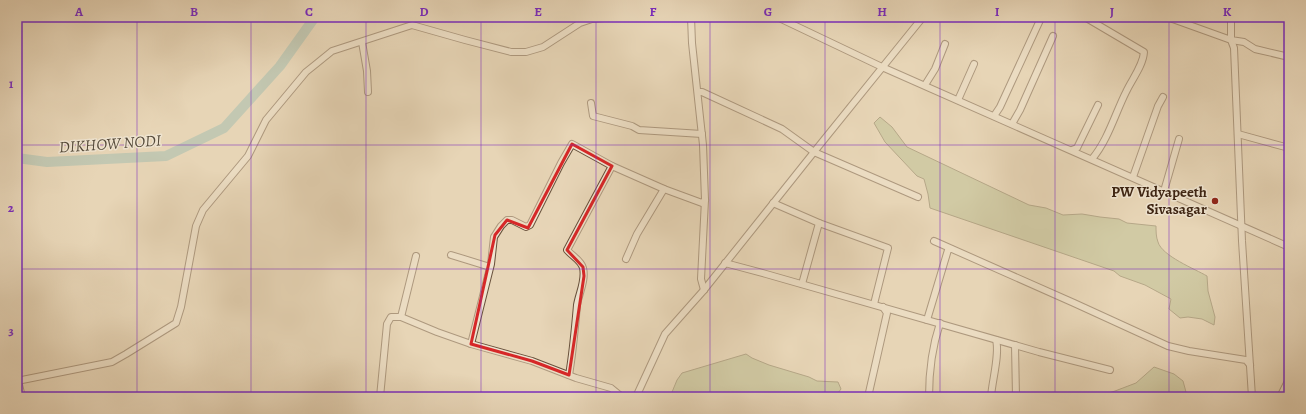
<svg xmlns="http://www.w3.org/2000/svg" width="1306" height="414" font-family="Alegreya,serif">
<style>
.green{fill:#b6bd8e;stroke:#7a7050}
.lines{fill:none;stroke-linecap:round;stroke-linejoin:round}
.river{stroke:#97b9ad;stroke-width:10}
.minor-casing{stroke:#68503b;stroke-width:8}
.minor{stroke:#efe4d0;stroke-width:6}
.marked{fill:none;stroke:#d62828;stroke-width:3;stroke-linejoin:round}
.grid{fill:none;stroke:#7b2cbf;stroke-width:1;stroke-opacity:0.55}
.poi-dot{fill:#8f2418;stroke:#efe4d0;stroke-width:1.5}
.labels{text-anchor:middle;stroke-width:3;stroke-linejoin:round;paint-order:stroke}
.poi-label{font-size:15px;font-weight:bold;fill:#3d2412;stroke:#efe4d0;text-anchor:end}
.water-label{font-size:16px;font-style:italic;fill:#544939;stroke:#efe4d0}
.neatline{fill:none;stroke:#7b2cbf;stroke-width:1.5}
.grid-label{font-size:13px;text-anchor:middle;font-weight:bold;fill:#7b2cbf}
</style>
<rect width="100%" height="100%" fill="#e7d5b7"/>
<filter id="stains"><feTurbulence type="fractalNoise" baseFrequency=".005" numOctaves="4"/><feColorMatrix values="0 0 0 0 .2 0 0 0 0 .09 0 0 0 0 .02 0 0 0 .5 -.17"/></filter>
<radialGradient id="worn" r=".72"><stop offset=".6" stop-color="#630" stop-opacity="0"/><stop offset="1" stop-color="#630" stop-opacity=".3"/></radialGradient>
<!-- green -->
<g class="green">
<path d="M880 117 892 127 907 147 1029 205 1046 208 1063 215 1082 214 1100 217 1119 219 1127 223 1156 226C1156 231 1156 237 1158 242 1162 256 1195 269 1207 276L1208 291 1215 317 1214 325 1202 319 1188 317 1180 318 1169 309 1171 299 1145 285 1120 276 1114 271 930 208 928 194 924 179 917 176 885 142 874 123Z"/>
<polygon points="746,354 752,358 769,365 809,377 817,381 838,382 841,389 835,397 670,397 677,380 682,373"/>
<polygon points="1154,367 1174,374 1183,381 1186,392 1176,397 1095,397 1115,391 1136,383"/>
</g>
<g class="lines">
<!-- river -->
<polyline class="river" points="17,158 47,162 166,156 224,128 280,66 315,17"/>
<defs>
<g id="minor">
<polyline points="691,17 692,43 703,145 705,200 701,279 704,290"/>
<polyline points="777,17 882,67 1289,247"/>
<polyline points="1167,17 1231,40 1234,48 1242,241 1252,397"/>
<polyline points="1231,17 1231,40 1244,42 1255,49 1289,57"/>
<path d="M1088 19 1144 52C1143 66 1132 79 1126 92 1115 114 1108 140 1092 159"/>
<polyline points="362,42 367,71 368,92"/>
<polyline points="925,85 935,69 945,44"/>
<polyline points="698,92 702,92 782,129 814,152 918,197"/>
<polyline points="958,100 974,64"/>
<polyline points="591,103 593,116 632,126 639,130 702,134"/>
<polyline points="994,116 1000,107 1041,18 1038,17"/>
<polyline points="1012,124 1020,110 1053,36"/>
<polyline points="1238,134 1289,148"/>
<polyline points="1072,150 1077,148 1098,105"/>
<polyline points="1133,177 1158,106 1163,97"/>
<polyline points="1164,191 1179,139"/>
<polyline points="773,203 819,223 888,248 874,304"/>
<polyline points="934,241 1074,303 1168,346 1189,351 1246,360 1250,365"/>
<polyline points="451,255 490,267"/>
<polyline points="626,259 637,234 664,189"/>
<polyline points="725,263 766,274 1039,352 1110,370"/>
<polyline points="802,284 819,223"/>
<polyline points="401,317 416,256"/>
<polyline points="927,320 948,250 951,249"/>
<polyline points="471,344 491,264 494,237 501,226 507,220 512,220 526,227 530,225 561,163 572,144 612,166 664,189 702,203 705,200"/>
<polyline points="1015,345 1016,397"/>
<path d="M569 375C573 352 575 328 577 305 579 293 586 280 583 268 581 260 572 256 567 250L612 166"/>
<polyline points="17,381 112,362 126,354 176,323 181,307 196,226 203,210 248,156 266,120 306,72 316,64 332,51 412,25 465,40 511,52 526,52 543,47 580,23 592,19 617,17"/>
<polyline points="18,381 22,397"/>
<polyline points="380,397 387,324 391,317 401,317 437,332 471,344 532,361 576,378 611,388 622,397"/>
<polyline points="636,397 665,334 704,290 814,152 923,17"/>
<polyline points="868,397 887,313 883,307"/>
<path d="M929 397C929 372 932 347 940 323"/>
<path d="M991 397C992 381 1000 354 996 340"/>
<polyline points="1280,397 1289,379"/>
</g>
</defs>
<!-- minor casing -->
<use href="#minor" class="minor-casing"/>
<!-- minor -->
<use href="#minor" class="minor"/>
</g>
<!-- marked area -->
<path d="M0 0H1306V414H0ZM572 144 612 166 567 250 583 267 584 276 569 375 532 361 471 344 495 235 507 220 528 228Z" fill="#e7d5b7" fill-opacity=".55" fill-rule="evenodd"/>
<path class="marked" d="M572 144 612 166 567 250 583 267 584 276 569 375 532 361 471 344 495 235 507 220 528 228Z"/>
<!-- grid -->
<path class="grid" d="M137 17V397M251 17V397M366 17V397M481 17V397M596 17V397M710 17V397M825 17V397M940 17V397M1055 17V397M1169 17V397M17 145H1289M17 269H1289"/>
<!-- markers -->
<circle class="poi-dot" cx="1215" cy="201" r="4"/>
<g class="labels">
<!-- poi labels -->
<g class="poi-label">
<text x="1207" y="197">PW Vidyapeeth<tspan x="1207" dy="17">Sivasagar</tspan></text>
</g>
<!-- water labels -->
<g class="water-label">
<text transform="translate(110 143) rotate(-4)" y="6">DIKHOW NODI</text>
</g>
</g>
<!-- margin -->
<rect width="1306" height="414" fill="none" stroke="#e7d5b7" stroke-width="44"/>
<rect x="22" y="22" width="1262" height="370" class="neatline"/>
<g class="grid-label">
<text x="79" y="16">A</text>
<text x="194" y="16">B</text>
<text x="309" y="16">C</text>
<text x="424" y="16">D</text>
<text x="538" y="16">E</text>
<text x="653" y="16">F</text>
<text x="768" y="16">G</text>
<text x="882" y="16">H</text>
<text x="997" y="16">I</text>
<text x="1112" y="16">J</text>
<text x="1227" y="16">K</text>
<text x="11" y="88">1</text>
<text x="11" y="212">2</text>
<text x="11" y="335">3</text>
</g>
<rect width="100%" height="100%" filter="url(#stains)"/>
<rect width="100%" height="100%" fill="url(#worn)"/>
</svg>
